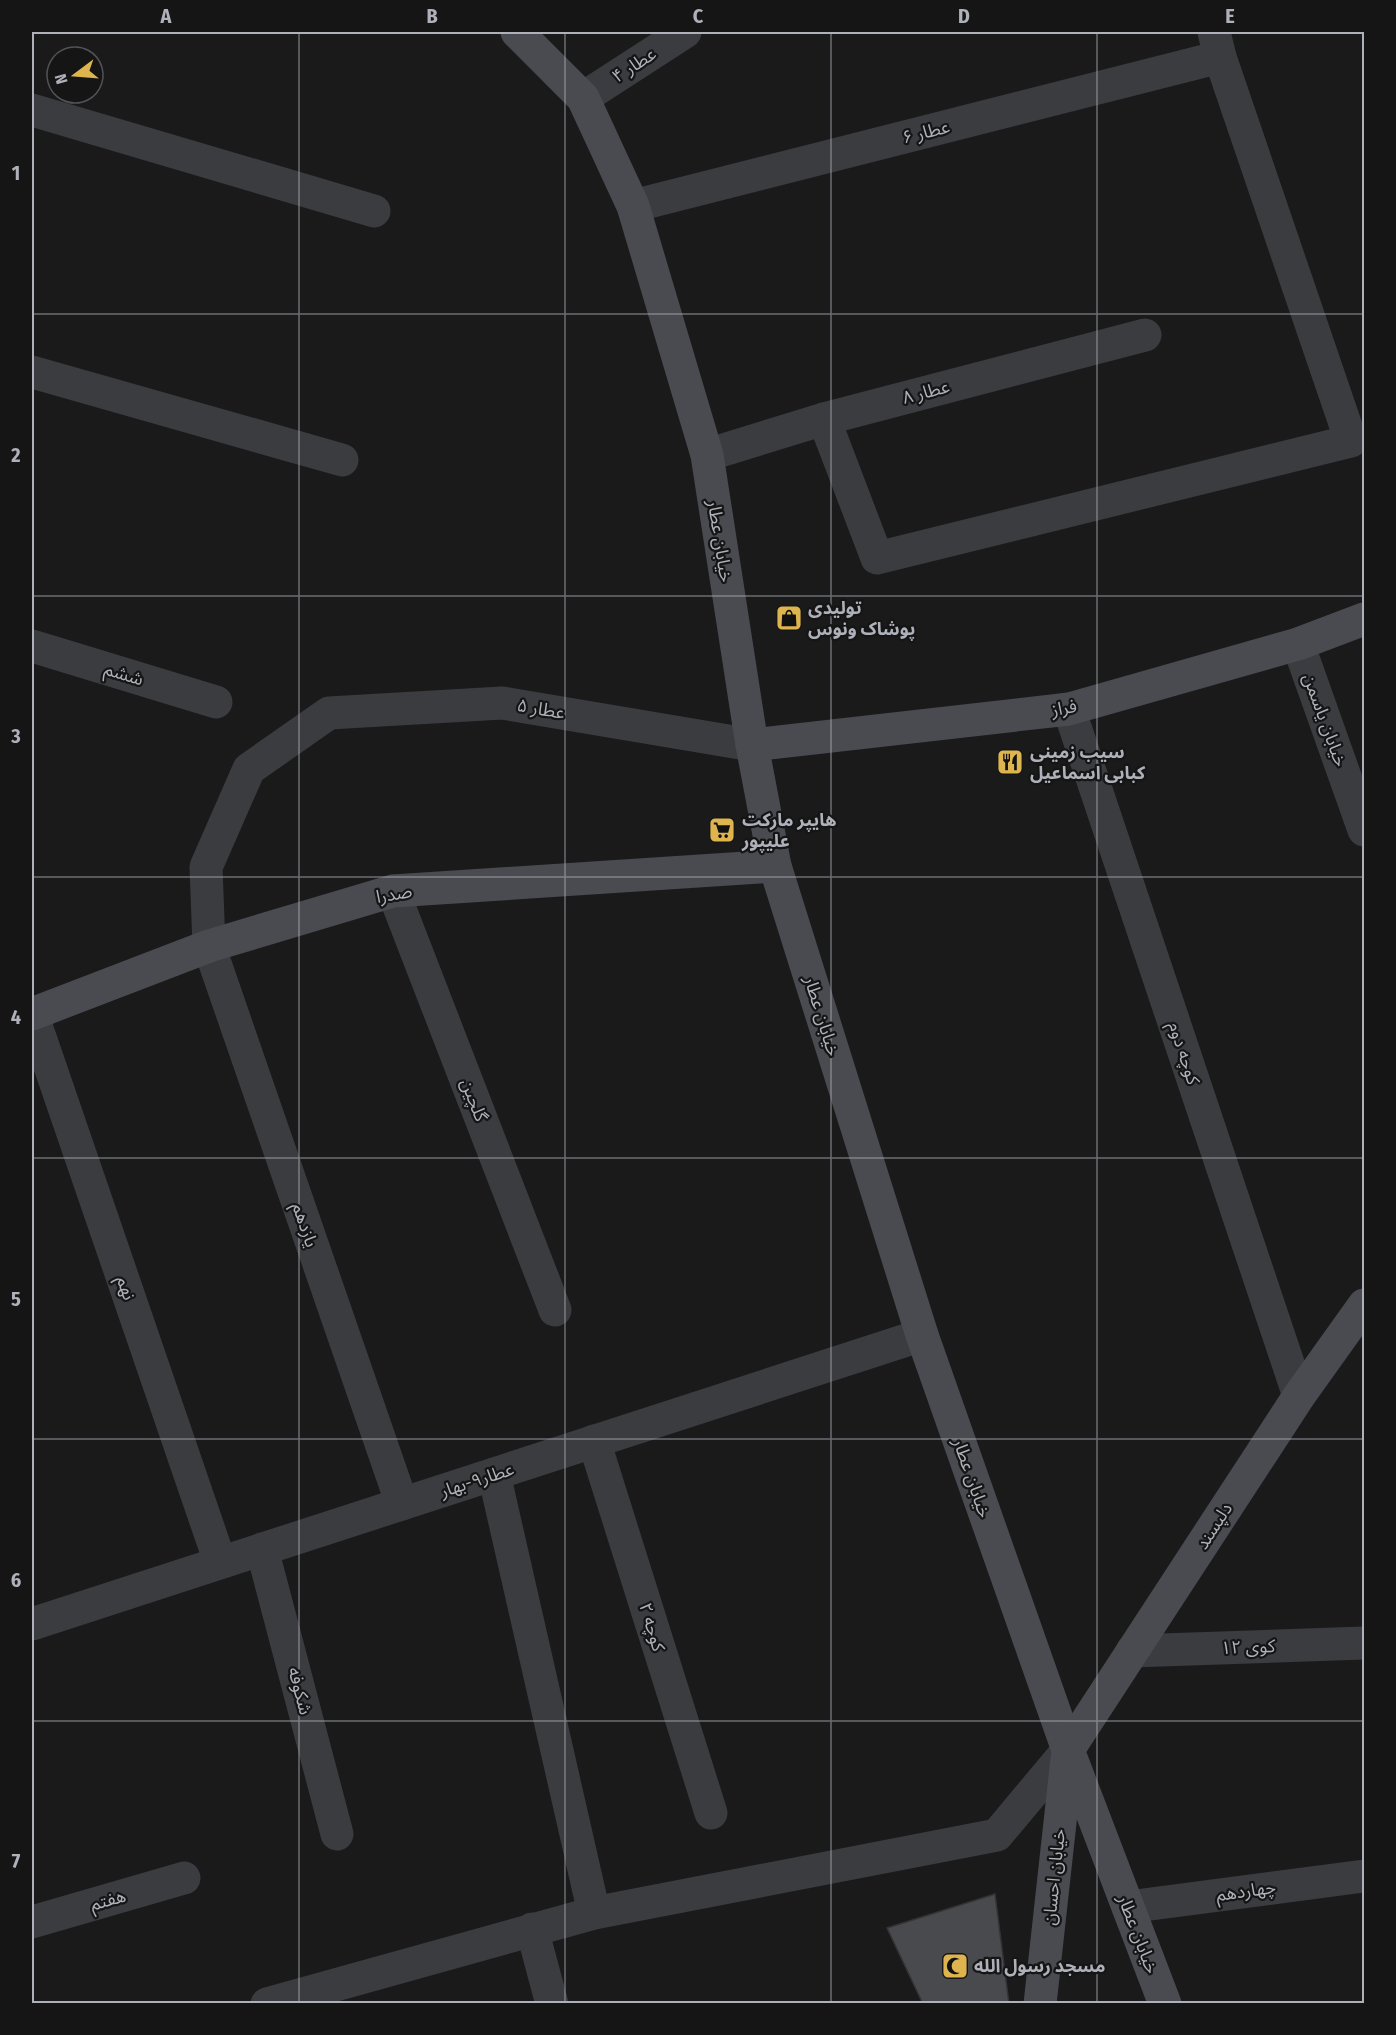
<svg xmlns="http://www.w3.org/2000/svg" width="1396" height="2035" font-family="'Fira Sans Condensed','Noto Sans Arabic',sans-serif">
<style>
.building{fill:#494a4d;stroke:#343437;stroke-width:1.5}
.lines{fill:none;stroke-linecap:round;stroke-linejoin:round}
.street{stroke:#3b3c40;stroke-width:33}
.secondary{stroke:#494b50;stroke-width:33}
.grid{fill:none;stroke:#aeb1b9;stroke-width:1.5;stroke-opacity:0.55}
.labels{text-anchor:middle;stroke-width:4.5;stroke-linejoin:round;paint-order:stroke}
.street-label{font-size:18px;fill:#aeb1b9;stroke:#151516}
.poi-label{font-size:18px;font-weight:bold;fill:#aeb1b9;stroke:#151516;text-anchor:start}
.neatline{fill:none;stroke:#aeb1b9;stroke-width:2}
.grid-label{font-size:20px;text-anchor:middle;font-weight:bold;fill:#aeb1b9}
</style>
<rect width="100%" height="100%" fill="#1a1a1b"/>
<!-- building -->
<polygon class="building" points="995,1894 1009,2004 923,2004 887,1928"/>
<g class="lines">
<!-- street -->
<g class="street">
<polyline points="583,98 685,32"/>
<polyline points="32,110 374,211"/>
<polyline points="633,206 1220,57"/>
<polyline points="32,372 342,460"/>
<polyline points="824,419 877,558 1351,441 1220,57 1214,32"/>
<polyline points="707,455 824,419 1145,335"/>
<polyline points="1298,644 1364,830"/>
<polyline points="32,646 216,702"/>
<polyline points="1069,709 1299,1396"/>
<polyline points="393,891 555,1310"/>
<polyline points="32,1014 220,1562"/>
<polyline points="594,1441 711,1813"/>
<polyline points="494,1474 594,1913"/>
<polyline points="402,1504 209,946 206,867 249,769 329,713 502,703 752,745"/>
<polyline points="262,1549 337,1834"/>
<polyline points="32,1624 922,1335"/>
<polyline points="1132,1651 1364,1643"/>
<polyline points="1128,1907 1364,1876"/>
<polyline points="32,1922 184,1878"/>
<polyline points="532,1929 552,2004"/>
<polyline points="267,2004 594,1913 997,1835 1068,1750"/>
</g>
<!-- secondary -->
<g class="secondary">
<polyline points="517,32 583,98 633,206 707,455 752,745 775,866 922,1335 1068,1750 1165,2004"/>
<polyline points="752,745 1069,709 1298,644 1364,619"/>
<polyline points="32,1014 209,946 393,891 775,866"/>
<polyline points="1040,2004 1068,1750 1299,1396 1364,1305"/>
</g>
</g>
<!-- grid -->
<path class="grid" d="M299 32V2004M565 32V2004M831 32V2004M1097 32V2004M32 314H1364M32 596H1364M32 877H1364M32 1158H1364M32 1439H1364M32 1721H1364"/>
<!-- icons -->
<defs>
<symbol id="shop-square" viewBox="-11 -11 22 22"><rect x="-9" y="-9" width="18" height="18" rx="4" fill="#deb44f" stroke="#151516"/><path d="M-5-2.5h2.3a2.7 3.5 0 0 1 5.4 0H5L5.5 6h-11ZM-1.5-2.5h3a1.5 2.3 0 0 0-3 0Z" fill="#111"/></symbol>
<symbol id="restaurant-square" viewBox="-11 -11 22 22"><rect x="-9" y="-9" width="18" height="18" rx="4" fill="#deb44f" stroke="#151516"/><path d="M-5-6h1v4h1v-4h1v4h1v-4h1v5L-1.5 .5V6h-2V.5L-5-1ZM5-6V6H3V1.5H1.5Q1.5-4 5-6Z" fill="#111"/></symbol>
<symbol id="supermarket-square" viewBox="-11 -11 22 22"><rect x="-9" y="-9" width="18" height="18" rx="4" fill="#deb44f" stroke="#151516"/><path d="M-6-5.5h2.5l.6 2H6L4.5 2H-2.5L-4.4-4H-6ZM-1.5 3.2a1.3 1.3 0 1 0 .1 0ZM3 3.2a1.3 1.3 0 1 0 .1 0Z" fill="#111"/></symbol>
<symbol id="mosque-square" viewBox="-11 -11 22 22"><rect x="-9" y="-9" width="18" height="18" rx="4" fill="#deb44f" stroke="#151516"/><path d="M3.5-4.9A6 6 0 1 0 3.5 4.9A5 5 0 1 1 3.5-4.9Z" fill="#111"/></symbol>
</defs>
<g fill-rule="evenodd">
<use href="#shop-square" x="774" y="603" width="30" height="30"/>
<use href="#restaurant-square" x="995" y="747" width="30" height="30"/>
<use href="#supermarket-square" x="707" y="815" width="30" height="30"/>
<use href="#mosque-square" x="940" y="1951" width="30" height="30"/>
</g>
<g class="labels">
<!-- street labels -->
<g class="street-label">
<text transform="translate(634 65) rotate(-33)" y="6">عطار ۴</text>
<text transform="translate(926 132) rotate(-14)" y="6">عطار ۶</text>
<text transform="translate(926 392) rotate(-15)" y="6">عطار ۸</text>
<text transform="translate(720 541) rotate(81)" y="6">خیابان عطار</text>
<text transform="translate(124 674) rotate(17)" y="6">ششم</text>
<text transform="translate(1064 708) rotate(-10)" y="6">فراز</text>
<text transform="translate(541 709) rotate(10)" y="6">عطار ۵</text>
<text transform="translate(1325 720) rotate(70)" y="6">خیابان یاسمن</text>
<text transform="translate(394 894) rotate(-10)" y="6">صدرا</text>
<text transform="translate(822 1016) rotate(73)" y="6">خیابان عطار</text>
<text transform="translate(1184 1053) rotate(72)" y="6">کوچه دوم</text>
<text transform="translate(474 1100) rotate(69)" y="6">گلچین</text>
<text transform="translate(305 1225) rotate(71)" y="6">یازدهم</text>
<text transform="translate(126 1288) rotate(71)" y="6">نهم</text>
<text transform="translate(972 1478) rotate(71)" y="6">خیابان عطار</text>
<text transform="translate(477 1480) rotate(-18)" y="6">عطار۹-بهار</text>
<text transform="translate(1214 1526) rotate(-57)" y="6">دلپسند</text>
<text transform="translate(652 1627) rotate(73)" y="6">کوچه ۲</text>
<text transform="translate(1248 1647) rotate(-2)" y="6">کوی ۱۲</text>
<text transform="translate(300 1691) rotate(75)" y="6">شکوفه</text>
<text transform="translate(1054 1877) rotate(-84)" y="6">خیابان احسان</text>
<text transform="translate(1246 1891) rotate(-8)" y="6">چهاردهم</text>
<text transform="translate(108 1900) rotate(-16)" y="6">هفتم</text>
<text transform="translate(1138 1934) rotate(69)" y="6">خیابان عطار</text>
</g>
<!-- poi labels -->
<g class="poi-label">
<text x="808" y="614">تولیدی<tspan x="808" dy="21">پوشاک ونوس</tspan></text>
<text x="1030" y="758">سیب زمینی<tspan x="1030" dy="21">کبابی اسماعیل</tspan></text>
<text x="742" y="826">هایپر مارکت<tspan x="742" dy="21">علیپور</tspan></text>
<text x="974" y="1972">مسجد رسول الله</text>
</g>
</g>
<!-- border -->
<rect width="1396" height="2035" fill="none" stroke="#151516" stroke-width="66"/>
<!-- north arrow -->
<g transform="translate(75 75) rotate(254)"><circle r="28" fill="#151516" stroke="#525357" stroke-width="1.5"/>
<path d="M0-4.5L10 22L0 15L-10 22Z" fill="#deb44f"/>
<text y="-9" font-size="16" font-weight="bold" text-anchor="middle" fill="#aeb1b9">N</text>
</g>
<rect x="33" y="33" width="1330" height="1969" class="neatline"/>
<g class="grid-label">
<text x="166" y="23">A</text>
<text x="432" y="23">B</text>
<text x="698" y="23">C</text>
<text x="964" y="23">D</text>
<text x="1230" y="23">E</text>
<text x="16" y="180">1</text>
<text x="16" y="462">2</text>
<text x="16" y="743">3</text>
<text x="16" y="1024">4</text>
<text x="16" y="1306">5</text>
<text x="16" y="1587">6</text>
<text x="16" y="1868">7</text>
</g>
</svg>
